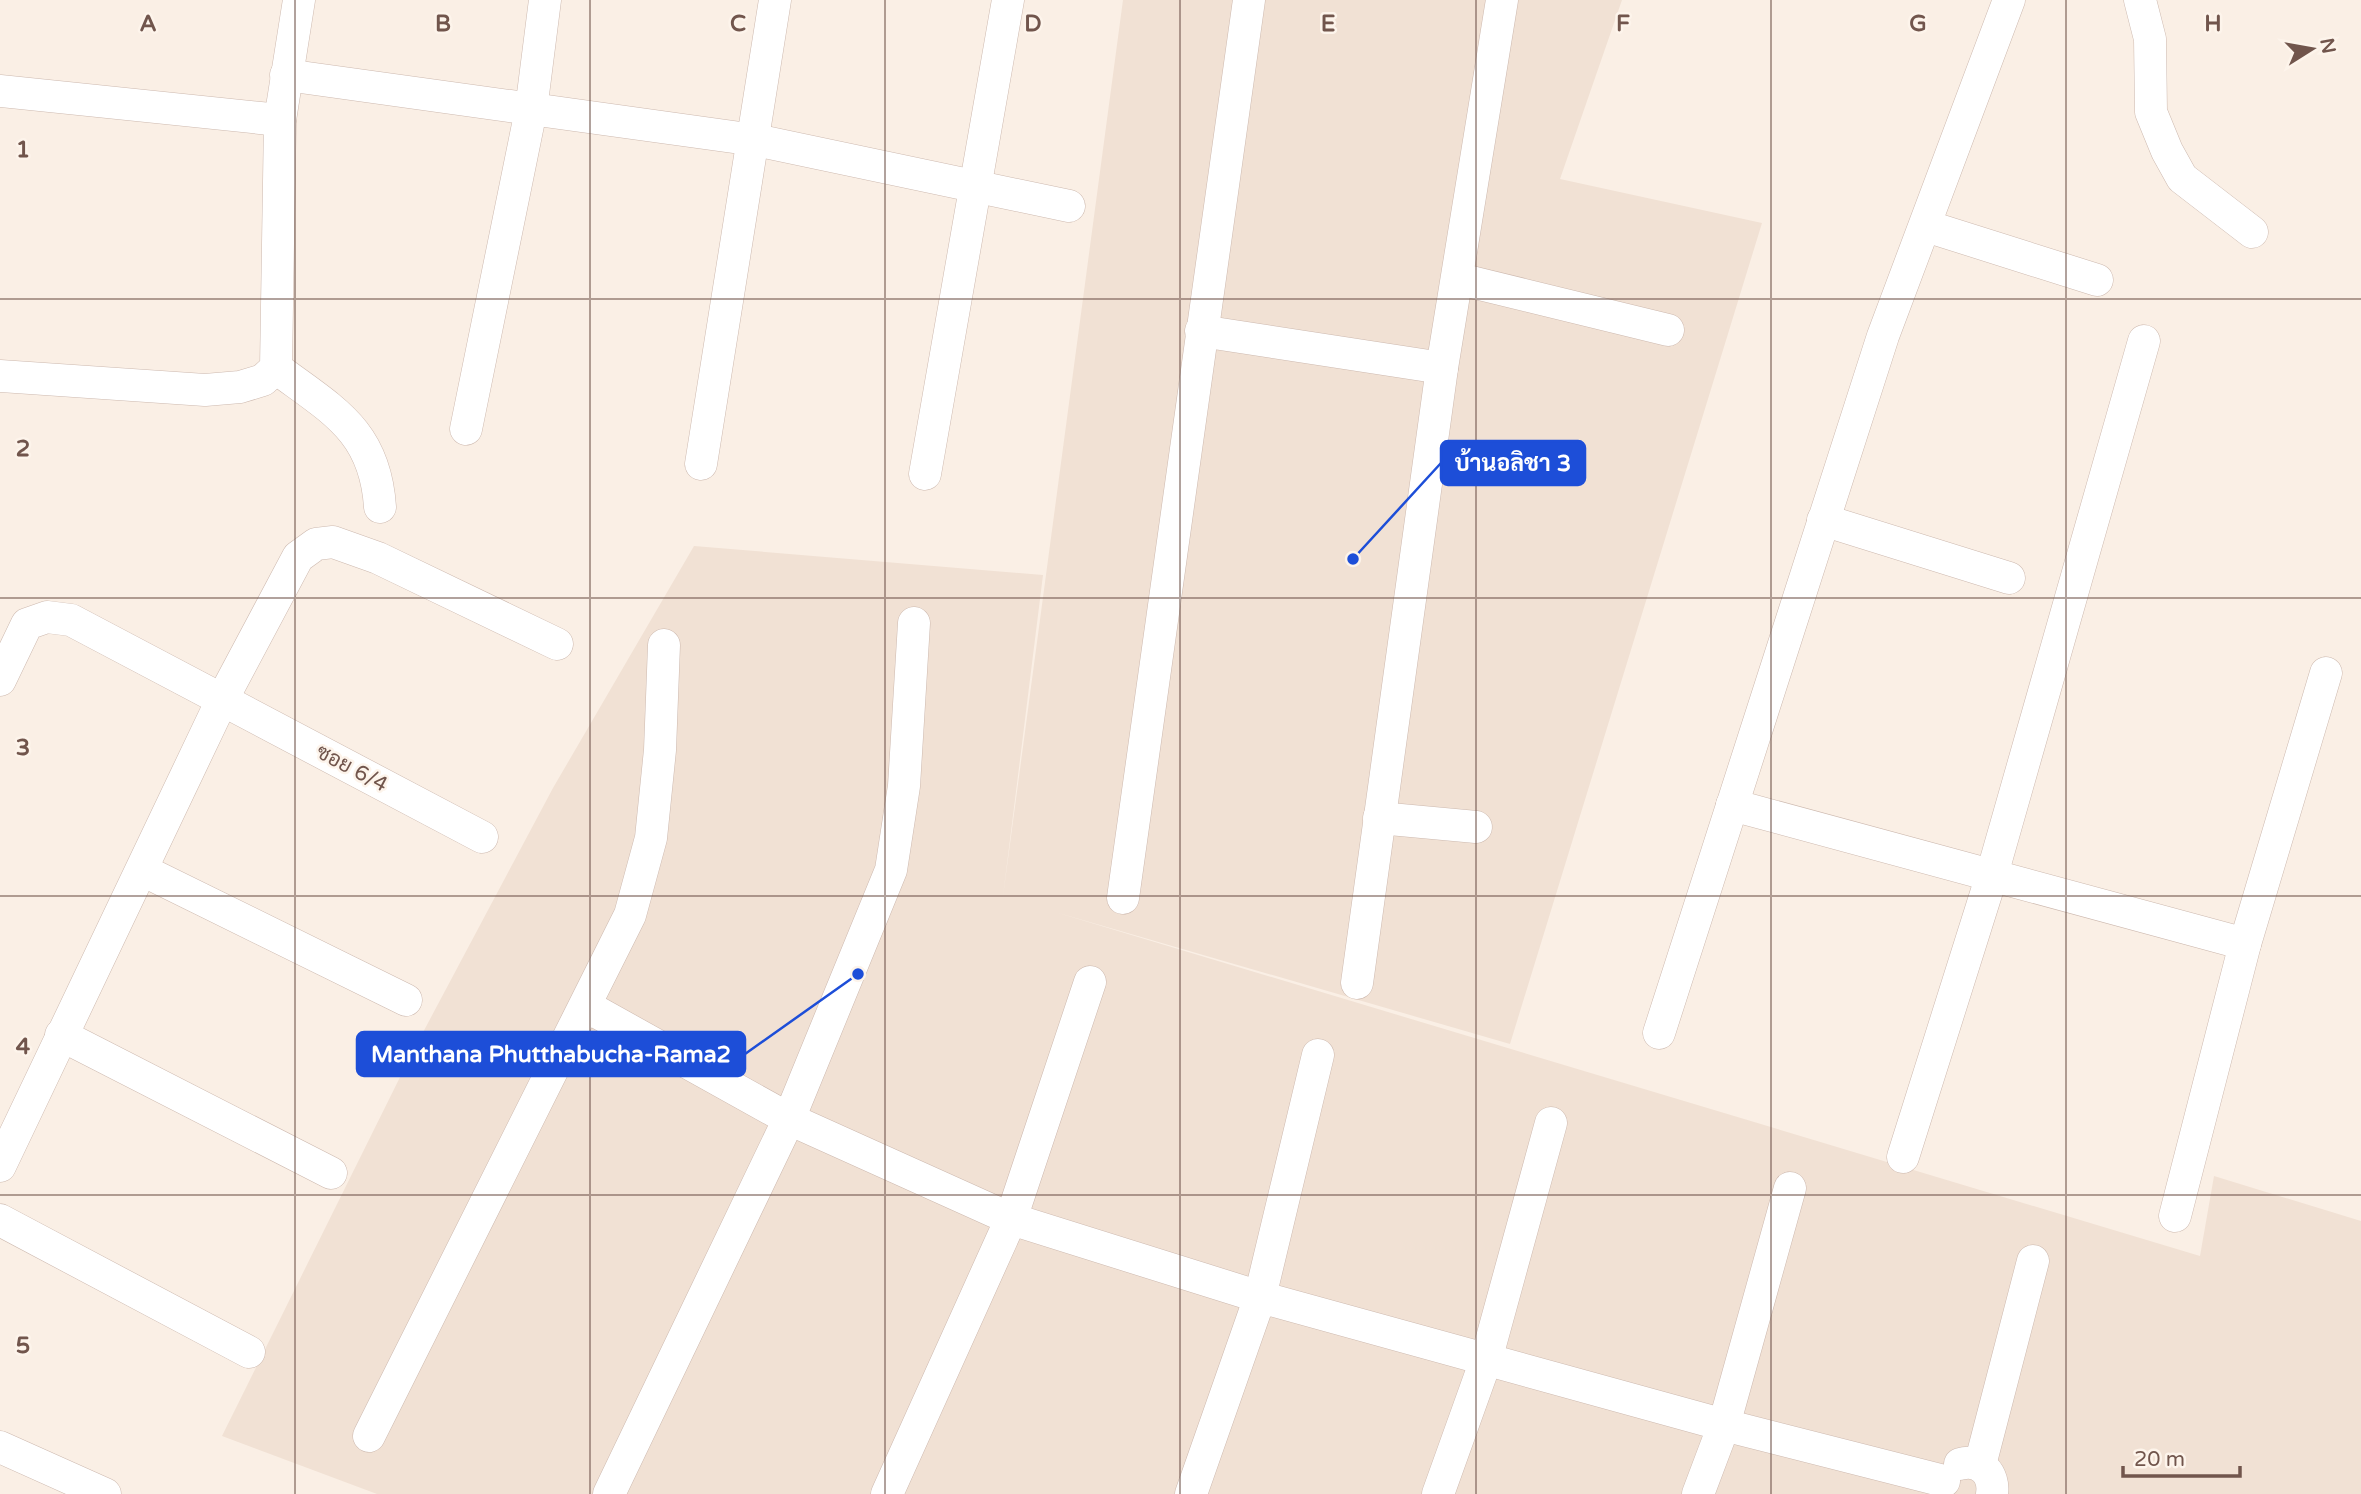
<svg xmlns="http://www.w3.org/2000/svg" width="2361" height="1494" font-family="'Varela Round',Sarabun,sans-serif">
<style>
.residential{fill:#f1e1d4}
.lines{fill:none;stroke-linecap:round;stroke-linejoin:round}
.street-casing{stroke:#cdb9af;stroke-width:33}
.street{stroke:#fff;stroke-width:32}
.grid{fill:none;stroke:#71554c;stroke-width:2;stroke-opacity:0.55}
.labels{text-anchor:middle;stroke-width:5;stroke-linejoin:round;paint-order:stroke}
.street-label{font-size:21px;fill:#71554c;stroke:#fdf4eb}
.grid-label{font-size:23px;text-anchor:middle;font-weight:bold;fill:#71554c;stroke:#fdf4eb;stroke-width:5;stroke-linejoin:round;paint-order:stroke}
.leader{fill:none;stroke:#1d4ed8;stroke-width:2.5}
.callout-dot{fill:#1d4ed8;stroke:#fdf4eb;stroke-width:2.5}
.callout{fill:#1d4ed8;stroke:#1d4ed8;stroke-width:2.5}
.callout-label{font-size:23px;text-anchor:middle;font-weight:bold;fill:#fff}
</style>
<rect width="100%" height="100%" fill="#faefe5"/>
<!-- residential -->
<polygon class="residential" points="1123,0 1622,0 1560,179 1762,223 1510,1044 1055,912 2200,1256 2214,1176 2361,1221 2361,1494 377,1494 222,1436 412,1053 553,788 694,546 1043,575 1003,896"/>
<g class="lines">
<defs>
<g id="street">
<polyline points="2140,0 2150,39 2151,112 2167,151 2182,178 2252,232"/>
<polyline points="286,75 755,140 1069,206"/>
<polyline points="0,91 280,120"/>
<polyline points="1926,226 2097,280"/>
<polyline points="1459,279 1668,330"/>
<polyline points="1201,331 1442,368"/>
<path d="M276 368C332 410 375 430 380 507"/>
<polyline points="0,376 205,390 240,387 263,380 276,368 280,120 299,0"/>
<polyline points="466,429 531,110 545,0"/>
<polyline points="701,464 775,0"/>
<polyline points="925,474 1008,0"/>
<polyline points="1823,520 2009,578"/>
<polyline points="0,680 27,624 47,617 71,620 482,837"/>
<polyline points="1732,805 2245,944"/>
<polyline points="1379,818 1476,827"/>
<polyline points="142,870 406,1000"/>
<polyline points="1123,898 1249,0"/>
<polyline points="1357,983 1442,368 1502,0"/>
<polyline points="586,1006 789,1119 1011,1219 1260,1297 1724,1425 1944,1481"/>
<polyline points="1659,1033 1883,336 2009,0"/>
<polyline points="61,1035 331,1173"/>
<polyline points="1903,1157 1991,878 2144,341"/>
<polyline points="0,1166 223,698 298,557 316,544 333,542 378,558 557,644"/>
<polyline points="2175,1216 2245,944 2326,673"/>
<polyline points="0,1220 249,1352"/>
<polyline points="369,1436 630,915 651,838 660,750 664,645"/>
<polyline points="0,1447 105,1494"/>
<path d="M1960 1464C1980 1458 1995 1474 1992 1494"/>
<polyline points="1980,1465 2033,1261"/>
<polyline points="609,1494 789,1119 891,870 904,786 914,623"/>
<polyline points="887,1494 1011,1219 1090,982"/>
<polyline points="1191,1494 1260,1297 1318,1055"/>
<polyline points="1438,1494 1486,1360 1551,1123"/>
<polyline points="1698,1494 1724,1425 1790,1188"/>
</g>
</defs>
<!-- street casing -->
<use href="#street" class="street-casing"/>
<!-- street -->
<use href="#street" class="street"/>
</g>
<!-- grid -->
<path class="grid" d="M295 0V1494M590 0V1494M885 0V1494M1180 0V1494M1476 0V1494M1771 0V1494M2066 0V1494M0 299H2361M0 598H2361M0 896H2361M0 1195H2361"/>
<g class="labels">
<!-- street labels -->
<g class="street-label">
<text transform="translate(352 768) rotate(28)" y="7">ซอย 6/4</text>
</g>
</g>
<g class="grid-label">
<text x="148" y="31">A</text>
<text x="443" y="31">B</text>
<text x="738" y="31">C</text>
<text x="1033" y="31">D</text>
<text x="1328" y="31">E</text>
<text x="1623" y="31">F</text>
<text x="1918" y="31">G</text>
<text x="2213" y="31">H</text>
<text x="23" y="157">1</text>
<text x="23" y="456">2</text>
<text x="23" y="755">3</text>
<text x="23" y="1054">4</text>
<text x="23" y="1353">5</text>
</g>
<!-- callouts -->
<path class="leader" d="M1353 559L1441 463M858 974L745 1054"/>
<g class="callout-dot">
<circle cx="1353" cy="559" r="7"/>
<circle cx="858" cy="974" r="7"/>
</g>
<g class="callout">
<rect x="1441" y="441" width="144" height="44" rx="7"/>
<rect x="357" y="1032" width="388" height="44" rx="7"/>
</g>
<g class="callout-label">
<text x="1513" y="471">บ้านอลิชา 3</text>
<text x="551" y="1062">Manthana Phutthabucha-Rama2</text>
</g>
<!-- north arrow -->
<g transform="translate(2312 49) rotate(79)" stroke="#fdf4eb" stroke-width="5" paint-order="stroke">
<path d="M0-5L12 26L0 18L-12 26Z" fill="#71554c"/>
<text y="-10" font-size="19" font-weight="bold" text-anchor="middle" fill="#71554c">N</text>
</g>
<!-- scale -->
<path d="M2123 1466v10h117v-10" fill="none" stroke="#71554c" stroke-width="3.5"/>
<text x="2134" y="1466" font-size="21" fill="#71554c" stroke="#fdf4eb" stroke-width="5" paint-order="stroke">20 m</text>
</svg>
